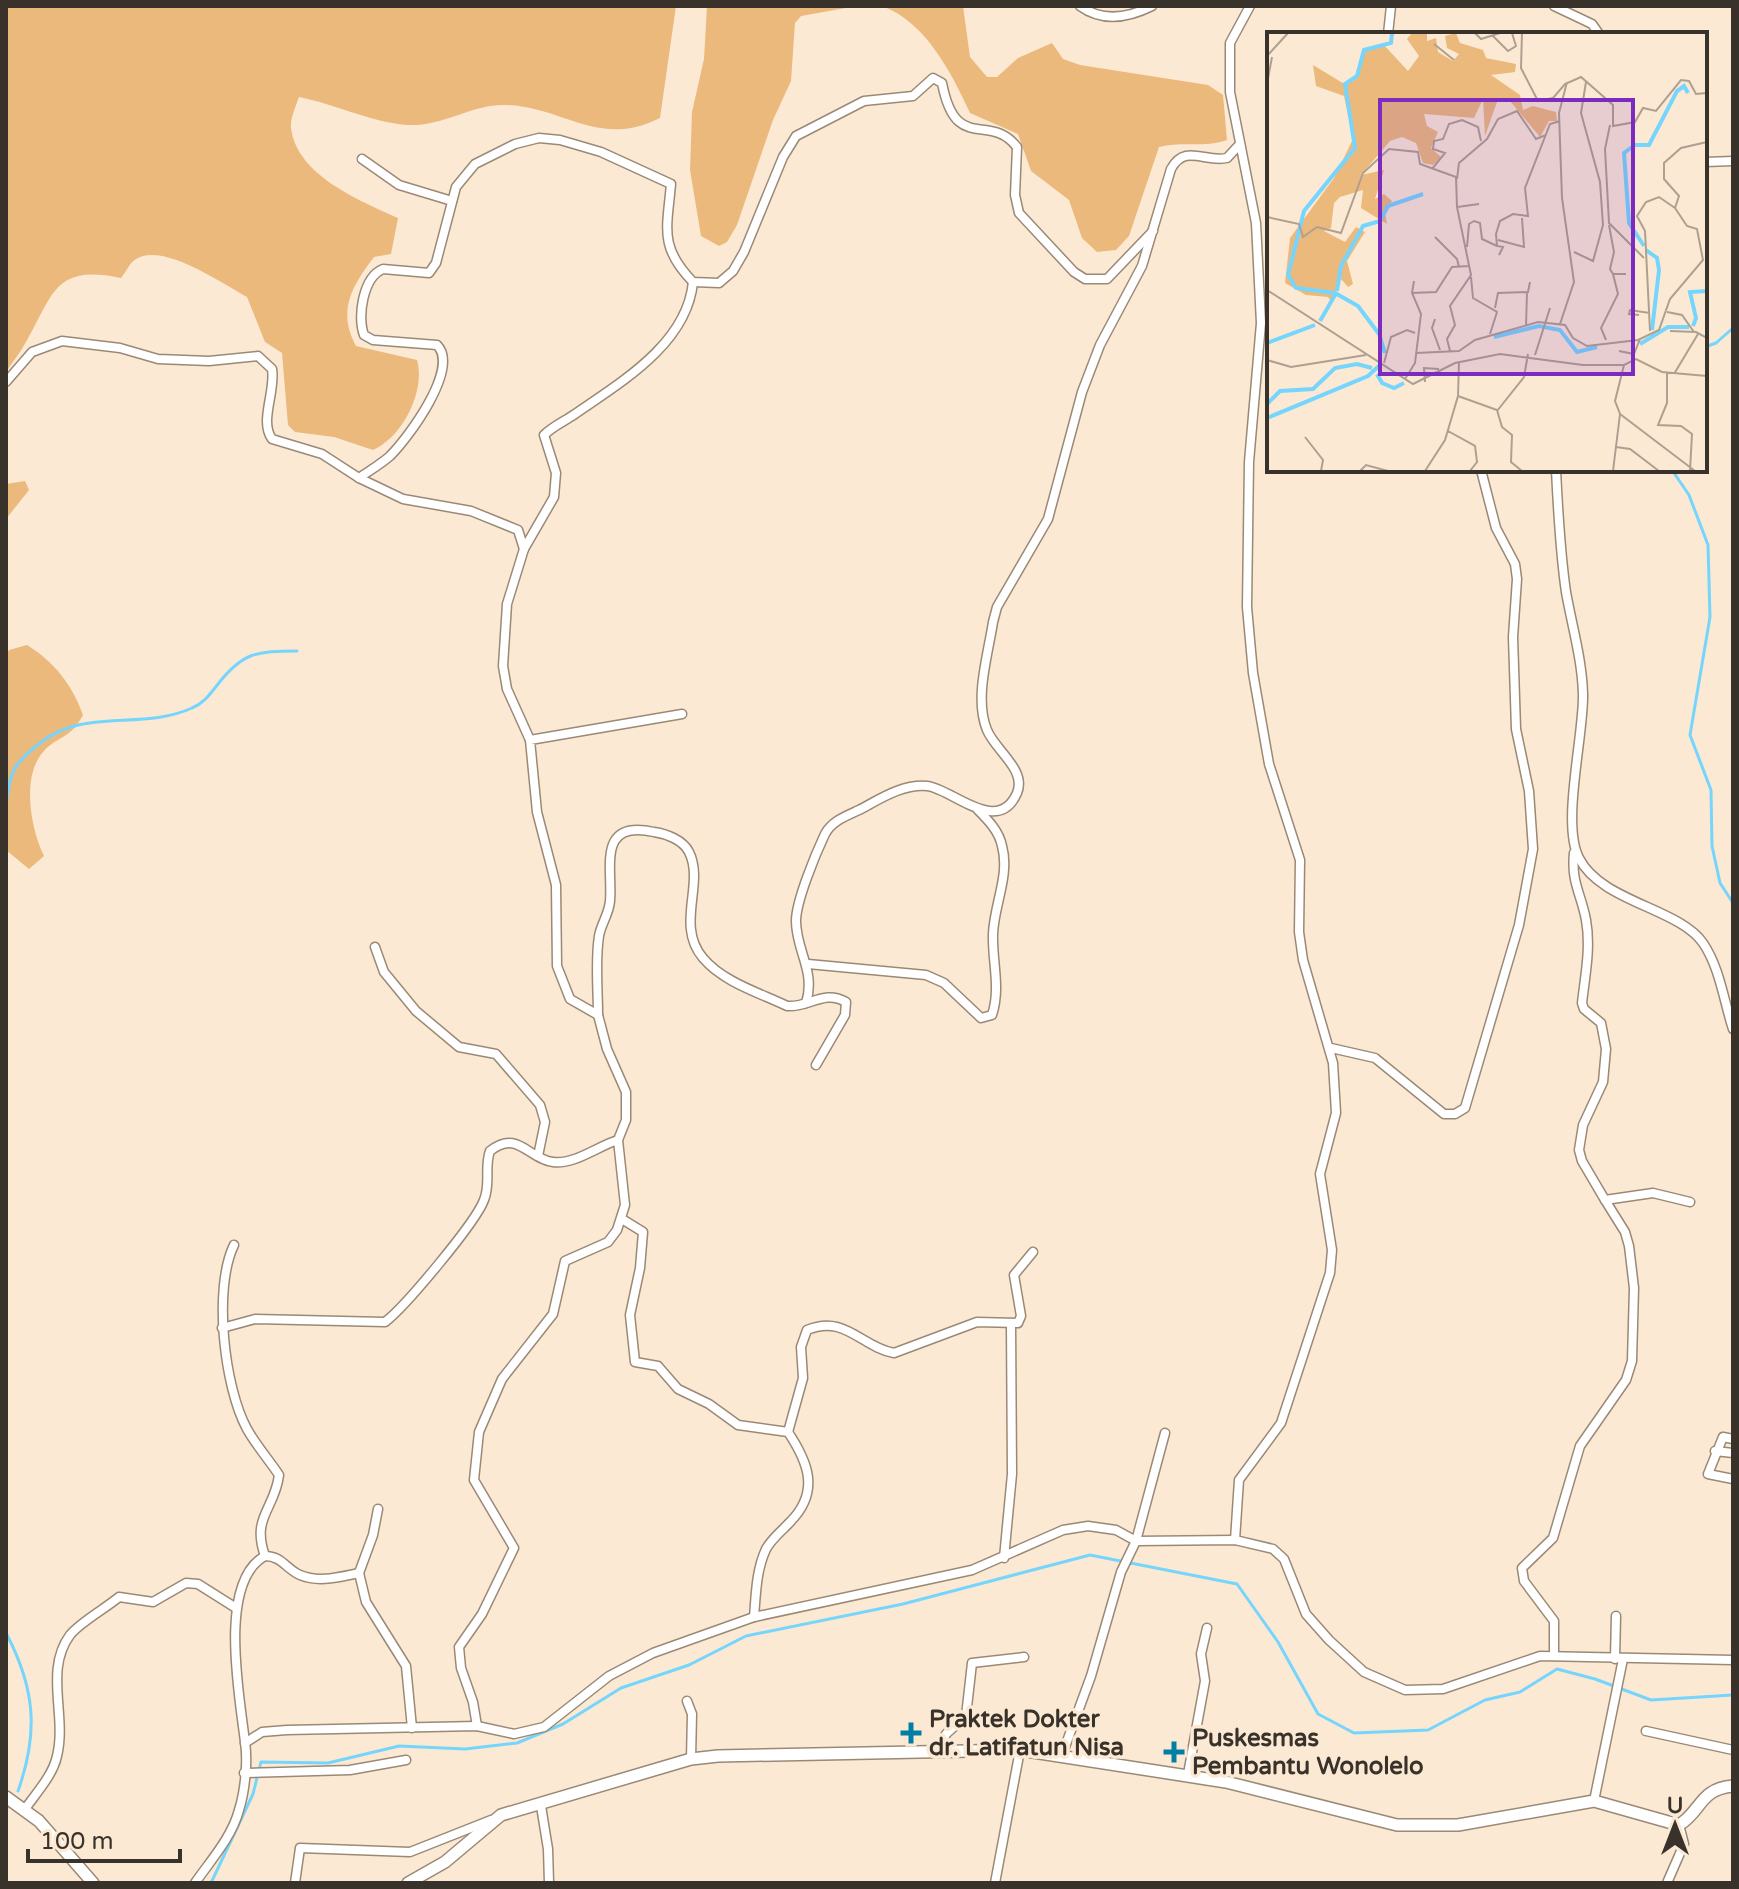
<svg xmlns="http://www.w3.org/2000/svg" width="1739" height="1889" font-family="'Varela Round',sans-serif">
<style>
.green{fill:#ecb97c}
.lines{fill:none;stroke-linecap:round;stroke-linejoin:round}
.stream{stroke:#76d5fc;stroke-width:3}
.minor-casing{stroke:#9a8976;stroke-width:11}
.secondary-casing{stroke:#9a8976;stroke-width:14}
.minor{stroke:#fff;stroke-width:8}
.secondary{stroke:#fff;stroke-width:11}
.poi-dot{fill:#007ea4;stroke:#fce9d4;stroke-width:3}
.labels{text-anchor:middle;stroke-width:7;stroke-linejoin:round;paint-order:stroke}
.poi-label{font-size:24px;font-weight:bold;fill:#39322a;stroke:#fce9d4;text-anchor:start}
.inset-river{fill:none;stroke:#76d5fc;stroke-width:4}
.inset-road{fill:none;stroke:#aea090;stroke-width:2}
.view{fill:#7b2cbf;fill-opacity:0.15;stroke:#7b2cbf;stroke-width:4}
.inset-edge{fill:none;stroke:#39322a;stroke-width:4}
</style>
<rect width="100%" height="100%" fill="#fce9d4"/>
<!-- green -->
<g class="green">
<path d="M6 6H676L660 118C599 149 564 107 506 105 475 104 450 122 418 125 381 127 336 104 299 97 296 106 290 118 291 128 297 176 361 201 398 218L391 254 374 257C352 286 337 311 356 346L417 360C426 391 402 438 373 450L334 437 295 432 288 425 282 353 265 342 247 297C223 284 163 242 136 259 130 262 126 272 121 278 51 263 53 298 23 347 18 356 11 363 6 373Z"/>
<polygon points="707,6 857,6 801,16 795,23 791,81 773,120 737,225 727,242 719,246 701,236 690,170 692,112 704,59"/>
<path d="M882 6H963L970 57 987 77H997L1018 58 1052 43 1063 59 1080 65 1208 85 1223 95 1227 140C1206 148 1181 141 1159 147L1129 236 1116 250 1097 252 1082 238 1069 200 1031 171 1018 134 970 113C952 74 926 22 882 6Z"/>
<polygon points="25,481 29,490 6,519 6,484"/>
<path d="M27 645C54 662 72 684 83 715 70 740 58 735 43 752 21 777 31 830 44 856L29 869 6 850V657L9 650Z"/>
</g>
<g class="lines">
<!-- stream -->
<g class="stream">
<polyline points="1705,347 1716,343 1733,328"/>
<polyline points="1672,470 1689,495 1708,545 1710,617 1690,735 1711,790 1712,846 1720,883 1733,903"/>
<path d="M6 809C9 772 12 765 40 743 85 707 142 731 192 708 204 703 210 694 218 684 243 652 257 651 297 651"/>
<path d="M6 1633C35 1688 39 1732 18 1791"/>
<polyline points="6,1809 7,1808"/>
<polyline points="211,1883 253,1794 261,1762 328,1763 399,1746 465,1749 517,1743 563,1724 621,1688 689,1665 746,1636 903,1604 1090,1555 1237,1584 1278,1642 1318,1714 1354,1733 1428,1730 1485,1700 1520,1692 1557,1669 1595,1679 1651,1700 1733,1695"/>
</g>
<defs>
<g id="minor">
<path d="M1080 6C1102 22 1128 18 1152 6"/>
<polyline points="1554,6 1592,24 1599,34"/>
<polyline points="1388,34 1391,6"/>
<polyline points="362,159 399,185 452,201"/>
<polyline points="1705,162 1733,161"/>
<path d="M6 382 32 352 62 341 120 348 158 359 209 361 258 356 272 369C276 391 259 421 272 439L322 454 359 478 403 499 471 511 518 530 524 549 507 604 503 666 507 689 530 740"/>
<path d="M1556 470C1558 511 1560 551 1566 592 1572 626 1582 659 1583 694 1584 735 1561 824 1579 858 1601 902 1679 908 1703 943 1720 968 1724 1002 1733 1029"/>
<path d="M359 478C369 471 381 464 390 456 409 437 460 368 437 345L373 340 364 335C357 317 363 277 383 269L429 273 436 263 456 187 475 164 515 144 539 138 560 140 601 152 671 184C667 229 659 247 693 282L719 283 733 271 744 252 783 157 796 136 864 101 913 96 933 78 942 83C956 155 989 111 1017 147L1015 195 1019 213 1074 272 1085 279H1107L1153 231"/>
<path d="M524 549 554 497 556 473 544 435C553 426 565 421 575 414 621 382 687 344 693 282"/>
<path d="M1574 853C1571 883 1581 893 1586 920 1591 948 1585 976 1582 1003L1584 1009 1601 1023 1606 1049 1603 1082 1583 1125 1579 1150 1582 1161 1605 1200 1653 1193 1690 1202"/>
<polyline points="375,947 384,972 416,1011 459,1047 496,1054 540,1105 545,1122 538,1156"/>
<path d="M808 964 926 975 944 983 981 1018 992 1015C1001 988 992 961 993 934 994 905 1010 875 1002 846 999 831 988 820 978 810"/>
<path d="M806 1003C816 971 796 951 796 921 796 901 816 853 825 834 832 821 846 816 859 810 880 799 902 784 927 786 951 788 998 837 1017 793 1027 770 995 750 987 730 974 699 988 655 993 622L997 607 1048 519 1082 392 1100 345 1142 266 1171 169C1185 143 1205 163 1227 158L1240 144"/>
<path d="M598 1015C598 989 595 961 599 936 601 924 609 914 610 901 613 869 596 819 654 832 667 834 683 840 689 852 705 884 675 925 703 958 723 982 760 993 787 1006 809 1008 824 989 846 1002L845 1015 816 1065"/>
<polyline points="1331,1048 1375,1058 1444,1114 1455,1114 1465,1108 1519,925 1533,849 1529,791 1516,729 1513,637 1517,579 1515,564 1496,528 1481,470"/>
<path d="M622 1219 643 1232 640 1268 630 1315 635 1362 658 1366 678 1389 709 1404 738 1425 788 1432C808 1462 820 1491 791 1521 783 1530 772 1538 766 1549 756 1571 756 1594 754 1617"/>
<path d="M234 1245C213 1288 224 1387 247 1429 256 1445 269 1460 279 1475 275 1509 251 1517 265 1556"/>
<path d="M222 1328 255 1319 385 1322C405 1307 476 1222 484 1200 491 1184 484 1167 490 1151 518 1129 528 1159 553 1162 574 1165 598 1146 618 1140"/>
<path d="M788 1432 803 1378 801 1347 807 1330C845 1314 861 1347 894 1353L977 1322 1018 1323 1021 1316 1014 1275 1033 1252"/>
<polyline points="1733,1439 1723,1437 1708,1474 1733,1479"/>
<polyline points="1715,1451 1733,1453"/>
<polyline points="378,1509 373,1535 359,1573 366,1602 406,1666 412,1728"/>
<polyline points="1235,1540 1239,1480 1281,1423 1330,1273 1332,1250 1320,1174 1336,1113 1333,1063 1303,960 1299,932 1300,860 1269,764 1253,673 1247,607 1249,462 1261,323 1256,223 1230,92 1230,43 1250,6"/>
<polyline points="1004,1558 1012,1474 1011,1324"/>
<polyline points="1554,1655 1554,1621 1524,1581 1522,1568 1553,1538 1580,1446 1626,1380 1632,1361 1634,1288 1629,1246 1625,1232 1605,1200"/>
<polyline points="1615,1659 1616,1616"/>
<polyline points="687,1701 692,1714 691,1759"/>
<polyline points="477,1726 473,1702 461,1668 459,1647 482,1614 514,1548 474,1480 479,1432 502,1379 553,1314 565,1261 608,1242 617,1230 625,1205 618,1140 626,1120 626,1092 607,1049 598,1015 570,999 557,966 556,885 537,812 530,740 682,714"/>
<polyline points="1646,1731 1733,1750"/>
<polyline points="245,1743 262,1732 287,1730 477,1726 514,1734 544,1727 609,1676 653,1653 754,1617 972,1570 1063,1530 1088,1526 1116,1530 1136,1541 1235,1540 1273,1549 1284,1559 1306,1614 1329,1640 1364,1672 1405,1690 1443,1689 1540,1656 1733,1660"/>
<polyline points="940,1750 946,1734 966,1716 972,1663 1024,1657"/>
<polyline points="1062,1755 1091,1676 1121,1572 1136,1541 1165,1433"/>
<polyline points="244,1773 350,1770 406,1760"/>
<polyline points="1188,1774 1205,1681 1201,1654 1207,1628"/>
<polyline points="1594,1801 1623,1659"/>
<polyline points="541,1806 548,1849 549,1883"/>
<path d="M25 1809C37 1792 53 1775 57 1756 67 1716 44 1670 70 1635 79 1623 106 1608 119 1597L153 1602 186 1583 198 1584 236 1608"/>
<path d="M195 1883C211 1860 232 1837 239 1810 245 1791 248 1762 245 1742 240 1698 217 1582 265 1556 282 1556 286 1569 300 1575 319 1583 339 1577 359 1573"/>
<polyline points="295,1883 300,1848 410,1852 491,1820"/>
<polyline points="995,1883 1020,1750"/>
<polyline points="1667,1883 1684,1844 1679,1825"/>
</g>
<g id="secondary">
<polyline points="6,1797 39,1821 93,1883"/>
<path d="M408 1883 445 1862 501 1815 691 1759 718 1756 1020 1750 1226 1782 1397 1825H1458L1594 1801 1679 1825C1702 1811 1699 1789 1733 1786"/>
</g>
</defs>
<!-- minor casing -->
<use href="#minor" class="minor-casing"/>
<!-- secondary casing -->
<use href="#secondary" class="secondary-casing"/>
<!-- minor -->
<use href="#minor" class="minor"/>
<!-- secondary -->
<use href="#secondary" class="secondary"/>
</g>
<!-- markers -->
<g class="poi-dot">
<path d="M907 1721h8v8h8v8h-8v8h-8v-8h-8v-8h8z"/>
<path d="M1170 1740h8v8h8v8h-8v8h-8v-8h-8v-8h8z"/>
</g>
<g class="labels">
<!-- poi labels -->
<g class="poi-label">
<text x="929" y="1727">Praktek Dokter<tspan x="929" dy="28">dr. Latifatun Nisa</tspan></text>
<text x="1192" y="1746">Puskesmas<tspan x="1192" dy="28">Pembantu Wonolelo</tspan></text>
</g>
</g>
<!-- overview -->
<g transform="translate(1267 32)">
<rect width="440" height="440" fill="#fce9d4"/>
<path d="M145 1H160V9L169 6 171 20 186 29 192 22 180 16 178 4 189 1 193 11 216 18 219 26 249 32 248 40 224 43 253 63 256 78 266 74 289 80 290 89H282L273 105 243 69 230 70 218 104 216 67 207 86 157 82 160 94 171 100 164 116 174 125 166 133 156 131 149 111 135 105 123 109 94 143 117 138 108 167 117 162 125 169 118 180 120 192 94 176 96 158 73 165 67 171 64 196 57 199 78 210 89 195 98 200 80 229 86 252 81 255 74 247 65 271 61 265 39 263 18 251 23 206 67 146 86 107 77 64 49 54 46 33 79 53 90 44 99 17 117 13 141 39 152 24 140 7Z" fill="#ecb97c"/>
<path class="inset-river" d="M377 214 362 191 357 121 368 113H382L410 59 417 54 421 61M379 218 390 226 392 238 385 298M70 259 74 234 96 194 113 189 121 174 156 162M53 289 68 263M426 294 429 286 423 260 440 259M227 305 272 294 293 298 310 320 330 315M0 311 48 293M373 312 401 295H422M118 321 112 302 91 274 68 261 29 256 21 243 37 179 88 116 78 52 90 44 97 18 124 11 125 1M110 342 115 351 127 356 137 351M0 372 13 359 46 357 68 336 90 332 105 336M0 386 101 344 114 332"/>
<path class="inset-road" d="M208 1 214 7 233 1M255 1 254 36 271 69 286 66 298 52 314 45 346 73V94L368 90 376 76 389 79 414 48 422 49 429 62 440 61M225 3 241 19 249 14 245 1M167 12 187 28M0 24 21 1M0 52 5 25M343 93 338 117 342 191 377 226M165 137 178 121 166 117 167 109 176 107 182 92 195 88 211 95 214 109M190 147 192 131 220 107 231 87 250 79 269 107 279 103M0 185 32 192 36 205 50 195 74 201 96 141 122 117 151 120 153 132 189 145 190 175M342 193 347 220 343 237 346 242H359M168 205 190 227 192 235M231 208 257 215 255 186M200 215 202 192 207 189 213 191 215 207 230 214M307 220 326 229 336 193 333 150 314 81 319 50M232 223 236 215 230 214 229 202 233 189 246 182 261 184 258 156 283 92 293 89M204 245 206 266 230 280 223 302M0 258 146 352 188 331 233 322 316 333H357L369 327 395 340 440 344M145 261 169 260 185 235 202 234M228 276 231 261 261 260 263 250M400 280 415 283 427 300M372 283 362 282 363 278 383 281M168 287 165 296 173 318M293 292 307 250 295 166 292 81 300 50M259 294 260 260M383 299 378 199 370 184 379 170 392 165 408 176 412 164 397 147V131L414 116 440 110M403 299 429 300 440 306M339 308 334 296 351 262 346 242M183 319 180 307 188 293 183 274 204 243 190 175 212 172M352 319 367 322 373 307M149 321 192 319 208 308 271 290 298 293 306 306 320 314 371 308 392 298 403 267 436 228 430 197 420 194 408 176M268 323 283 276M0 328 24 335 99 323M117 331 124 305 140 298 148 301M400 340V371L391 393 414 394 425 402 423 439M407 342 431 302M138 347 148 331 154 282 145 261 147 249M158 350 157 336 172 337M191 364 230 378 235 395 245 403 244 430 255 439M230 379 257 345 261 322M353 382 428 439M181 399 208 414 210 430 203 439M38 405 56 428 54 439M349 415 363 417 392 439M93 439 99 433 121 439M158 439 178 408 191 364 192 330M346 439 353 382 348 369 357 333"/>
<path class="view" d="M113 68H366V342H113Z"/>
<rect width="440" height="440" class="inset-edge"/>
</g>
<!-- border -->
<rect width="1739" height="1889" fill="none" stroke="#39322a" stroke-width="16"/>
<!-- north arrow -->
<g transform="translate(1675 1825)" stroke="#fce9d4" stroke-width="6" paint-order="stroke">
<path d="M0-6L14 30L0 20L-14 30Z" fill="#39322a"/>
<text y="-12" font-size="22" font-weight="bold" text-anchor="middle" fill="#39322a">U</text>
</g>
<!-- scale -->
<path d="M28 1849v12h152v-12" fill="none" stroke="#39322a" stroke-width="4"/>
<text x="40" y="1849" font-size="24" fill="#39322a" stroke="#fce9d4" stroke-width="6" paint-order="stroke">100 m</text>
</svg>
